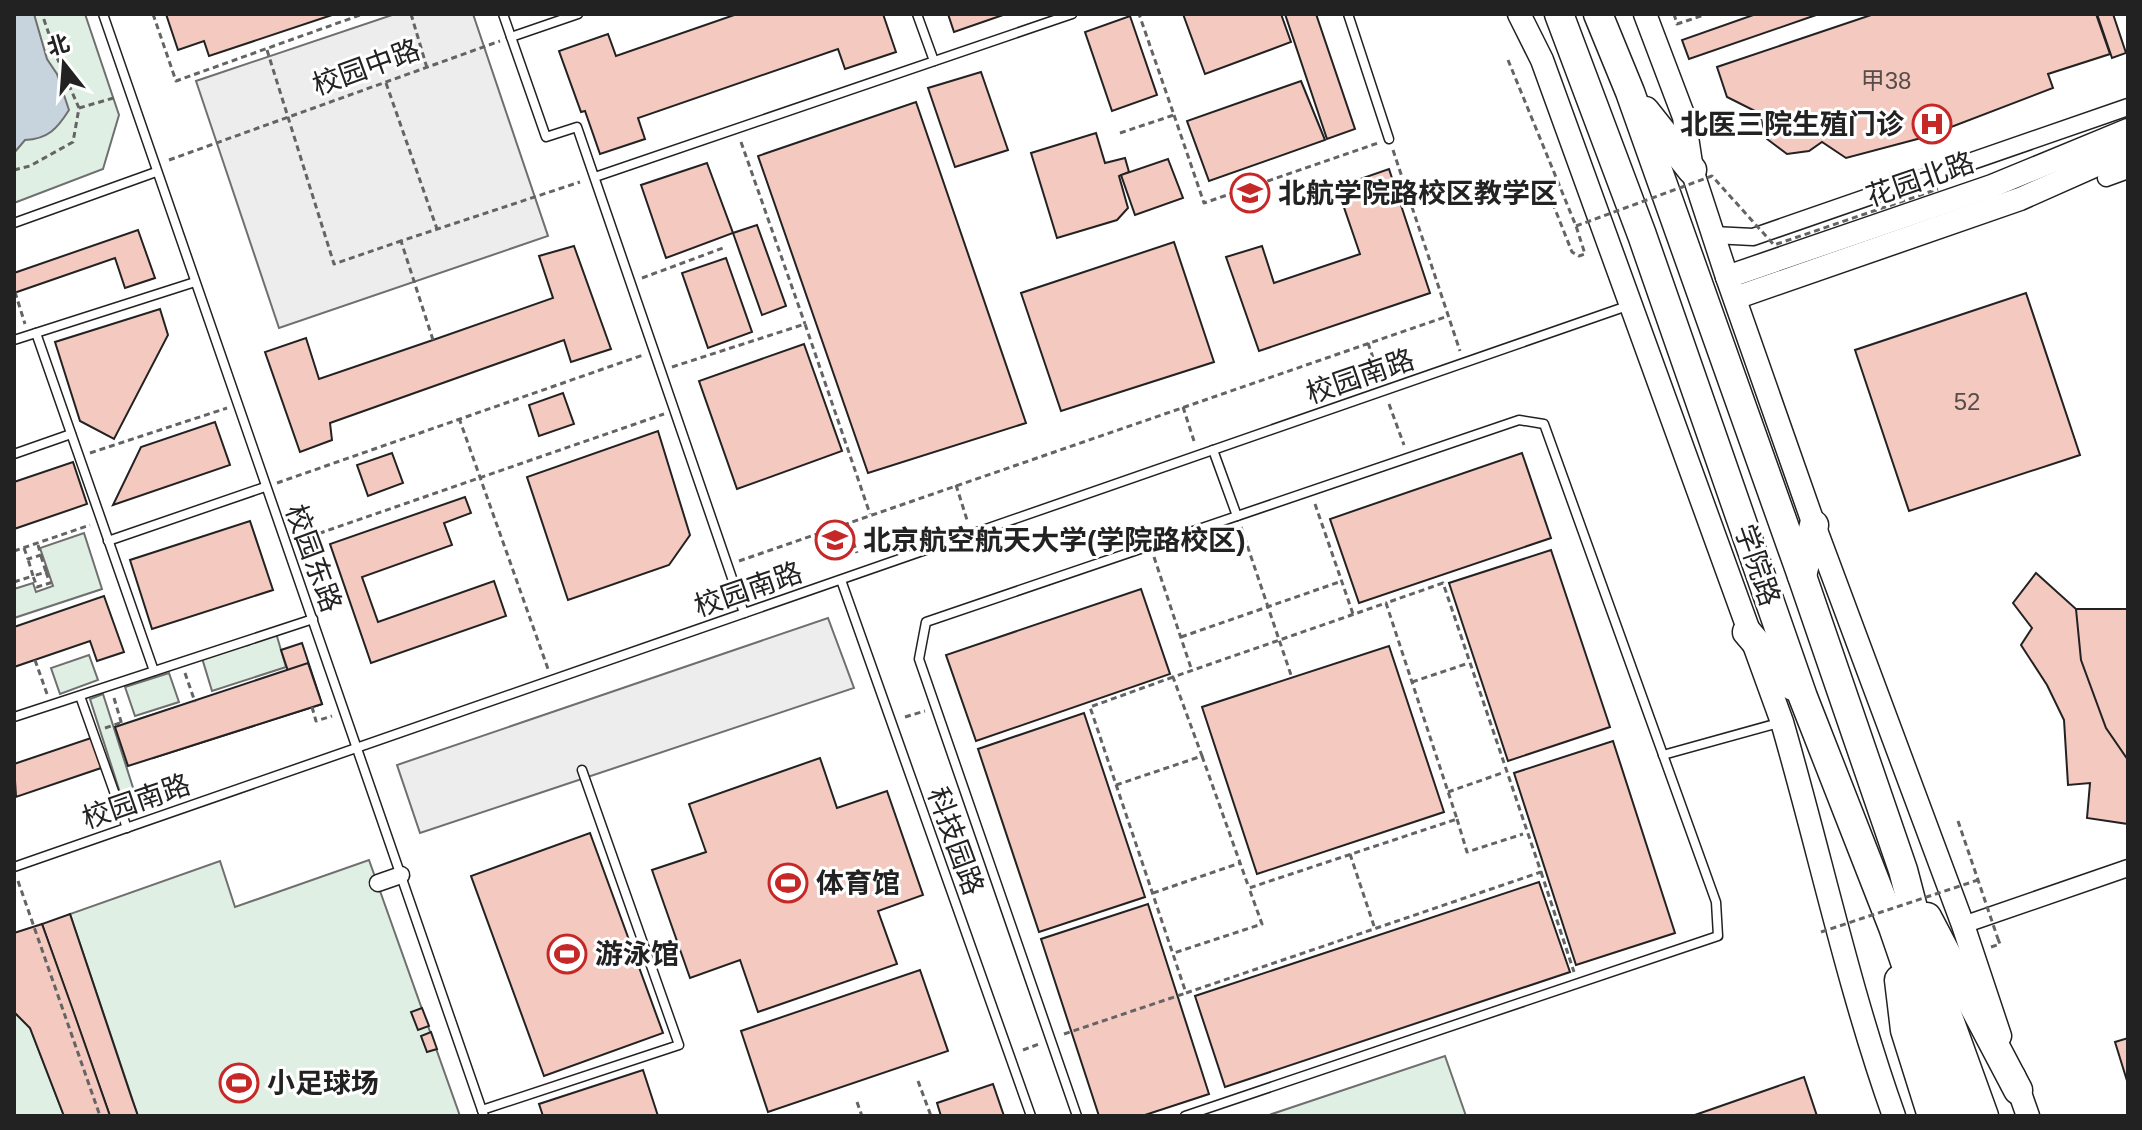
<svg xmlns="http://www.w3.org/2000/svg" width="2142" height="1130" font-family="Helvetica,'Noto Sans SC',sans-serif">
<style>
.green{fill:#e0efe3;stroke:#6f6f6f;stroke-width:2}
.parking{fill:#ededed;stroke:#6f6f6f;stroke-width:2}
.water{fill:#c7d3dd;stroke:#6f6f6f;stroke-width:2}
.building{fill:#f3c9c0;stroke:#222;stroke-width:2}
.lines{fill:none;stroke-linecap:round;stroke-linejoin:round}
.service-casing{stroke:#222;stroke-width:11}
.minor-casing{stroke:#222;stroke-width:19}
.tertiary-casing{stroke:#222;stroke-width:25}
.trunk-casing{stroke:#222;stroke-width:31}
.path{stroke:#646464;stroke-width:3;stroke-dasharray:6 4;stroke-linecap:butt}
.service{stroke:#fff;stroke-width:8}
.minor{stroke:#fff;stroke-width:16}
.tertiary{stroke:#fff;stroke-width:22}
.trunk{stroke:#fff;stroke-width:28}
.path-bridge{stroke:#646464;stroke-width:3;stroke-dasharray:6 4;stroke-linecap:butt}
.labels{text-anchor:middle;stroke-width:6;stroke-linejoin:round;paint-order:stroke}
.number-label{font-size:24px;fill:#564c4a}
.street-label{font-size:28px;fill:#222;stroke:#fff}
.poi-label{font-size:28px;font-weight:bold;fill:#222;stroke:#fff;text-anchor:start}
</style>
<rect width="100%" height="100%" fill="#fff"/>
<!-- green -->
<g class="green">
<polygon points="14,14 85,14 119,115 103,169 14,203"/>
<polygon points="84,533 102,589 14,618 14,589 33,583 36,592 53,586 40,548"/>
<path d="M276 633 286 667 212 691 202 658C219 652 233 648 249 645L251 641Z"/>
<polygon points="89,655 98,680 60,694 51,668"/>
<polygon points="169,673 179,702 135,716 125,687"/>
<polygon points="103,694 136,797 123,802 90,699"/>
<polygon points="369,860 460,1116 138,1116 70,914 220,861 235,907"/>
<polygon points="14,1012 30,1028 64,1116 14,1116"/>
<polygon points="1445,1056 1466,1116 1266,1116"/>
</g>
<!-- parking -->
<g class="parking">
<polygon points="395,14 473,14 548,236 279,328 196,81"/>
<polygon points="828,618 854,688 420,833 397,765"/>
</g>
<!-- water -->
<path class="water" d="M14 14H34L47 59 57 74 69 110C57 129 48 139 25 140L14 153Z"/>
<!-- building -->
<g class="building">
<polygon points="166,14 335,14 209,56 204,41 178,50"/>
<polygon points="737,14 883,14 896,52 845,69 838,49 638,118 645,139 600,154 585,111 581,112 559,51 608,34 616,56"/>
<polygon points="948,14 1003,14 1003,15 954,32"/>
<polygon points="1183,14 1281,14 1291,42 1205,74"/>
<polygon points="1285,14 1316,14 1355,129 1327,139"/>
<polygon points="1756,14 1819,14 1689,59 1682,40"/>
<polygon points="1874,14 2096,14 2110,54 2048,74 2053,88 1925,137 1846,158 1822,142 1809,151 1787,154 1767,139 1759,113 1727,97 1717,67"/>
<polygon points="2097,14 2113,14 2126,53 2112,58"/>
<polygon points="1130,16 1157,95 1112,111 1085,32"/>
<polygon points="981,72 1008,150 955,167 928,88"/>
<polygon points="1301,81 1325,140 1209,181 1187,121"/>
<polygon points="916,102 1026,423 868,473 758,156"/>
<polygon points="1096,133 1105,163 1125,158 1129,172 1119,176 1128,208 1117,220 1057,238 1031,153"/>
<polygon points="1168,159 1183,198 1135,215 1121,175"/>
<polygon points="707,163 733,233 666,258 641,185"/>
<polygon points="1389,169 1430,293 1259,351 1226,257 1262,246 1274,283 1360,254 1337,187"/>
<polygon points="757,225 786,306 762,315 733,233"/>
<polygon points="138,230 155,278 125,288 115,258 14,293 14,273"/>
<polygon points="1174,242 1214,362 1061,411 1021,293"/>
<polygon points="574,246 611,349 571,362 564,340 330,423 332,440 300,452 265,352 306,338 319,379 433,340 553,298 539,256"/>
<polygon points="726,258 752,332 708,348 682,273"/>
<polygon points="2026,293 2080,455 1909,511 1855,350"/>
<polygon points="160,309 168,335 114,439 80,421 55,342"/>
<polygon points="804,344 842,451 737,489 699,381"/>
<polygon points="563,393 574,424 539,436 529,405"/>
<polygon points="215,422 230,465 113,505 141,447"/>
<polygon points="658,431 690,535 669,565 568,600 527,477"/>
<polygon points="392,453 403,483 368,496 357,465"/>
<polygon points="1522,453 1551,538 1359,603 1330,519"/>
<polygon points="73,462 87,504 14,529 14,482"/>
<polygon points="465,497 471,513 444,523 452,545 362,577 378,622 494,581 506,616 371,663 330,544"/>
<polygon points="250,521 273,590 152,629 130,560"/>
<polygon points="1551,550 1610,727 1508,761 1449,583"/>
<polygon points="2036,573 2076,609 2128,750 2128,824 2087,818 2090,783 2068,785 2064,720 2047,685 2021,645 2032,628 2013,603"/>
<polygon points="1141,589 1170,674 976,741 946,655"/>
<polygon points="104,596 124,652 97,661 90,641 14,667 14,627"/>
<polygon points="2076,609 2128,609 2128,760 2106,728 2081,660"/>
<polygon points="302,643 322,704 153,758 140,719 288,671 281,650"/>
<polygon points="1389,646 1444,812 1257,874 1202,707"/>
<polygon points="308,663 322,704 128,766 115,727"/>
<polygon points="1084,713 1145,897 1039,932 978,749"/>
<polygon points="94,737 104,767 16,797 14,764"/>
<polygon points="1613,741 1675,933 1576,965 1514,773"/>
<polygon points="820,758 837,808 887,791 923,895 878,911 897,964 758,1012 740,960 690,978 652,870 706,852 689,804"/>
<polygon points="590,833 663,1033 544,1076 471,876"/>
<polygon points="1539,882 1570,972 1225,1087 1195,996"/>
<polygon points="1148,904 1209,1094 1142,1116 1099,1116 1041,939"/>
<polygon points="70,914 132,1099 138,1116 110,1116 42,924"/>
<polygon points="42,924 74,1013 110,1116 64,1116 30,1028 14,1012 14,933"/>
<polygon points="920,970 948,1051 768,1112 741,1031"/>
<polygon points="422,1008 429,1026 418,1030 411,1012"/>
<polygon points="431,1032 437,1049 427,1052 421,1036"/>
<polygon points="2128,1038 2128,1084 2115,1042"/>
<polygon points="643,1070 658,1116 543,1116 539,1104"/>
<polygon points="1804,1077 1817,1116 1692,1116"/>
<polygon points="993,1084 1004,1116 941,1116 937,1103"/>
</g>
<g class="lines">
<defs>
<g id="service">
<polyline points="103,14 484,1116"/>
<polyline points="503,14 546,137 577,127 744,613"/>
<polyline points="917,14 934,61"/>
<polyline points="1348,14 1389,139"/>
<polyline points="511,37 578,14"/>
<polyline points="595,177 1072,14"/>
<polyline points="14,223 156,172"/>
<polyline points="36,333 154,671"/>
<polyline points="14,340 195,282"/>
<polyline points="1213,450 1237,516"/>
<polyline points="14,454 71,434"/>
<polyline points="108,541 265,487"/>
<polyline points="841,580 1031,1116"/>
<polyline points="80,696 127,828"/>
<polyline points="14,717 313,619"/>
<polyline points="1663,755 1782,722"/>
<polyline points="14,867 1630,305"/>
<polyline points="482,1110 679,1045 582,770"/>
<polyline points="1077,1116 919,659 926,622 1519,420 1544,424 1716,902 1718,936 1185,1116"/>
</g>
<g id="minor">
<polyline points="2106,178 2128,170"/>
<polyline points="1713,235 1753,237 2128,107"/>
<polyline points="378,883 401,875"/>
<polyline points="1963,925 2128,868"/>
</g>
<g id="tertiary">
<path d="M1519 14 1542 60 1782 722C1820 853 1848 987 1894 1116"/>
<polyline points="1645,14 1684,117 1692,170 1727,277 1814,525 1963,925 2000,1036"/>
<polyline points="1727,277 1992,186 2128,130"/>
<polyline points="1735,298 2020,199 2128,151"/>
<polyline points="2014,1076 2028,1116"/>
</g>
<g id="trunk">
<polyline points="1559,14 1642,235 1803,697 1893,927 1958,1116"/>
<polyline points="1598,14 1630,92 1802,576 1903,870 1924,950 1984,1116"/>
<polyline points="1645,111 1692,170"/>
<polyline points="1802,576 1814,525"/>
<polyline points="1747,632 1793,686"/>
<polyline points="1927,917 2018,1090"/>
<polyline points="1899,980 1905,1030 1932,1116"/>
</g>
</defs>
<!-- service casing -->
<use href="#service" class="service-casing"/>
<!-- minor casing -->
<use href="#minor" class="minor-casing"/>
<!-- tertiary casing -->
<use href="#tertiary" class="tertiary-casing"/>
<!-- trunk casing -->
<use href="#trunk" class="trunk-casing"/>
<!-- path -->
<g class="path">
<polyline points="153,14 176,81 363,14"/>
<polyline points="411,14 427,68"/>
<polyline points="1674,14 1677,24 1707,14"/>
<polyline points="267,50 334,264 401,241"/>
<polyline points="1508,60 1576,226 1585,254 1579,256 1572,252 1553,204"/>
<polyline points="386,83 437,229"/>
<polyline points="79,108 117,97"/>
<polyline points="1174,115 1204,203 1378,143"/>
<polyline points="1120,133 1174,115 1139,14"/>
<polyline points="741,142 805,324"/>
<polyline points="1393,150 1460,351"/>
<polyline points="169,160 500,41"/>
<polyline points="14,170 30,166 73,142 79,108 58,60 42,14"/>
<polyline points="642,278 723,248"/>
<polyline points="15,292 25,324"/>
<polyline points="433,340 401,241 580,182"/>
<polyline points="1368,343 1380,378"/>
<polyline points="672,367 805,324 870,514"/>
<polyline points="1389,404 1404,445"/>
<polyline points="1183,407 1194,441"/>
<polyline points="459,418 548,669"/>
<polyline points="90,453 227,408"/>
<polyline points="277,483 643,355"/>
<polyline points="956,485 968,523"/>
<polyline points="1315,504 1353,614"/>
<polyline points="847,523 857,553"/>
<polyline points="1241,527 1292,678"/>
<polyline points="300,540 664,414"/>
<polyline points="24,548 28,559 41,555 38,545"/>
<polyline points="14,551 90,525"/>
<polyline points="41,556 46,572"/>
<polyline points="1154,557 1192,671"/>
<polyline points="739,561 1448,316"/>
<polygon points="46,572 50,583 37,587 33,576"/>
<polyline points="14,582 33,576 28,559"/>
<polyline points="1181,637 1342,581"/>
<polyline points="35,660 47,694"/>
<polyline points="185,673 195,702"/>
<polyline points="1173,677 1090,707 1186,993 1541,872 1443,583 1386,603"/>
<polyline points="1412,682 1469,663"/>
<polyline points="114,698 122,725"/>
<polyline points="312,707 316,721 332,716"/>
<polyline points="905,717 925,711"/>
<polyline points="105,728 120,723"/>
<polyline points="1202,756 1249,888"/>
<polyline points="1116,785 1202,756 1173,677 1386,603 1457,819 1249,888 1262,924 1174,953"/>
<polyline points="1448,792 1502,773"/>
<polyline points="1457,819 1467,852 1523,834"/>
<polyline points="952,853 971,847"/>
<polyline points="1350,854 1375,929"/>
<polyline points="1541,872 1574,972"/>
<polyline points="18,881 100,1116"/>
<polyline points="1153,893 1240,863"/>
<polyline points="1991,947 2000,944 1998,939"/>
<polyline points="1064,1034 1186,993"/>
<polyline points="1023,1050 1039,1044"/>
<polyline points="918,1081 931,1116"/>
<polyline points="857,1102 862,1116"/>
</g>
<!-- service -->
<use href="#service" class="service"/>
<!-- minor -->
<use href="#minor" class="minor"/>
<!-- tertiary -->
<use href="#tertiary" class="tertiary"/>
<!-- trunk -->
<use href="#trunk" class="trunk"/>
<!-- path-bridge -->
<g class="path-bridge">
<polyline points="1576,226 1712,176 1774,245 1938,189"/>
<polyline points="1958,821 1998,939"/>
<polyline points="1821,932 1978,880"/>
</g>
</g>
<!-- icons -->
<defs>
<symbol id="hospital-ring" viewBox="-11 -11 22 22"><circle r="9.5" fill="#fff" stroke="#c62828" stroke-width="1.5"/><path d="M-5-5h3v3.5h4V-5h3V5h-3V1.5h-4V5h-3Z" fill="#c62828"/></symbol>
<symbol id="university-ring" viewBox="-11 -11 22 22"><circle r="9.5" fill="#fff" stroke="#c62828" stroke-width="1.5"/><path d="M0-5L7-2L0 1L-7-2ZM-4 1L0 2.5L4 1V4Q0 6-4 4Z" fill="#c62828"/></symbol>
<symbol id="stadium-ring" viewBox="-11 -11 22 22"><circle r="9.5" fill="#fff" stroke="#c62828" stroke-width="1.5"/><path d="M0-5a6.5 5 0 1 0 0 10a6.5 5 0 1 0 0-10ZM-3.5-1.8h7v3.6h-7Z" fill="#c62828"/></symbol>
</defs>
<g fill-rule="evenodd">
<use href="#hospital-ring" x="1910" y="102" width="44" height="44"/>
<use href="#university-ring" x="1228" y="171" width="44" height="44"/>
<use href="#university-ring" x="813" y="518" width="44" height="44"/>
<use href="#stadium-ring" x="766" y="861" width="44" height="44"/>
<use href="#stadium-ring" x="545" y="932" width="44" height="44"/>
<use href="#stadium-ring" x="217" y="1061" width="44" height="44"/>
</g>
<g class="labels">
<!-- number labels -->
<g class="number-label">
<text x="1886" y="89">甲38</text>
<text x="1967" y="410">52</text>
</g>
<!-- street labels -->
<g class="street-label">
<text transform="translate(366 67) rotate(-20)" y="10">校园中路</text>
<text transform="translate(1920 179) rotate(-19)" y="10">花园北路</text>
<text transform="translate(1360 376) rotate(-19)" y="10">校园南路</text>
<text transform="translate(314 558) rotate(70)" y="10">校园东路</text>
<text transform="translate(1758 565) rotate(71)" y="10">学院路</text>
<text transform="translate(748 589) rotate(-19)" y="10">校园南路</text>
<text transform="translate(136 801) rotate(-19)" y="10">校园南路</text>
<text transform="translate(956 841) rotate(70)" y="10">科技园路</text>
</g>
<!-- poi labels -->
<g class="poi-label">
<text x="1904" y="134" text-anchor="end">北医三院生殖门诊</text>
<text x="1278" y="203">北航学院路校区教学区</text>
<text x="863" y="550">北京航空航天大学(学院路校区)</text>
<text x="816" y="893">体育馆</text>
<text x="595" y="964">游泳馆</text>
<text x="267" y="1093">小足球场</text>
</g>
</g>
<!-- border -->
<rect width="2142" height="1130" fill="none" stroke="#222222" stroke-width="32"/>
<!-- north arrow -->
<g transform="translate(64 64) rotate(343)" stroke="#ffffff" stroke-width="6" paint-order="stroke">
<path d="M0-6L14 30L0 20L-14 30Z" fill="#222222"/>
<text y="-12" font-size="22" font-weight="bold" text-anchor="middle" fill="#222222">北</text>
</g>
</svg>
